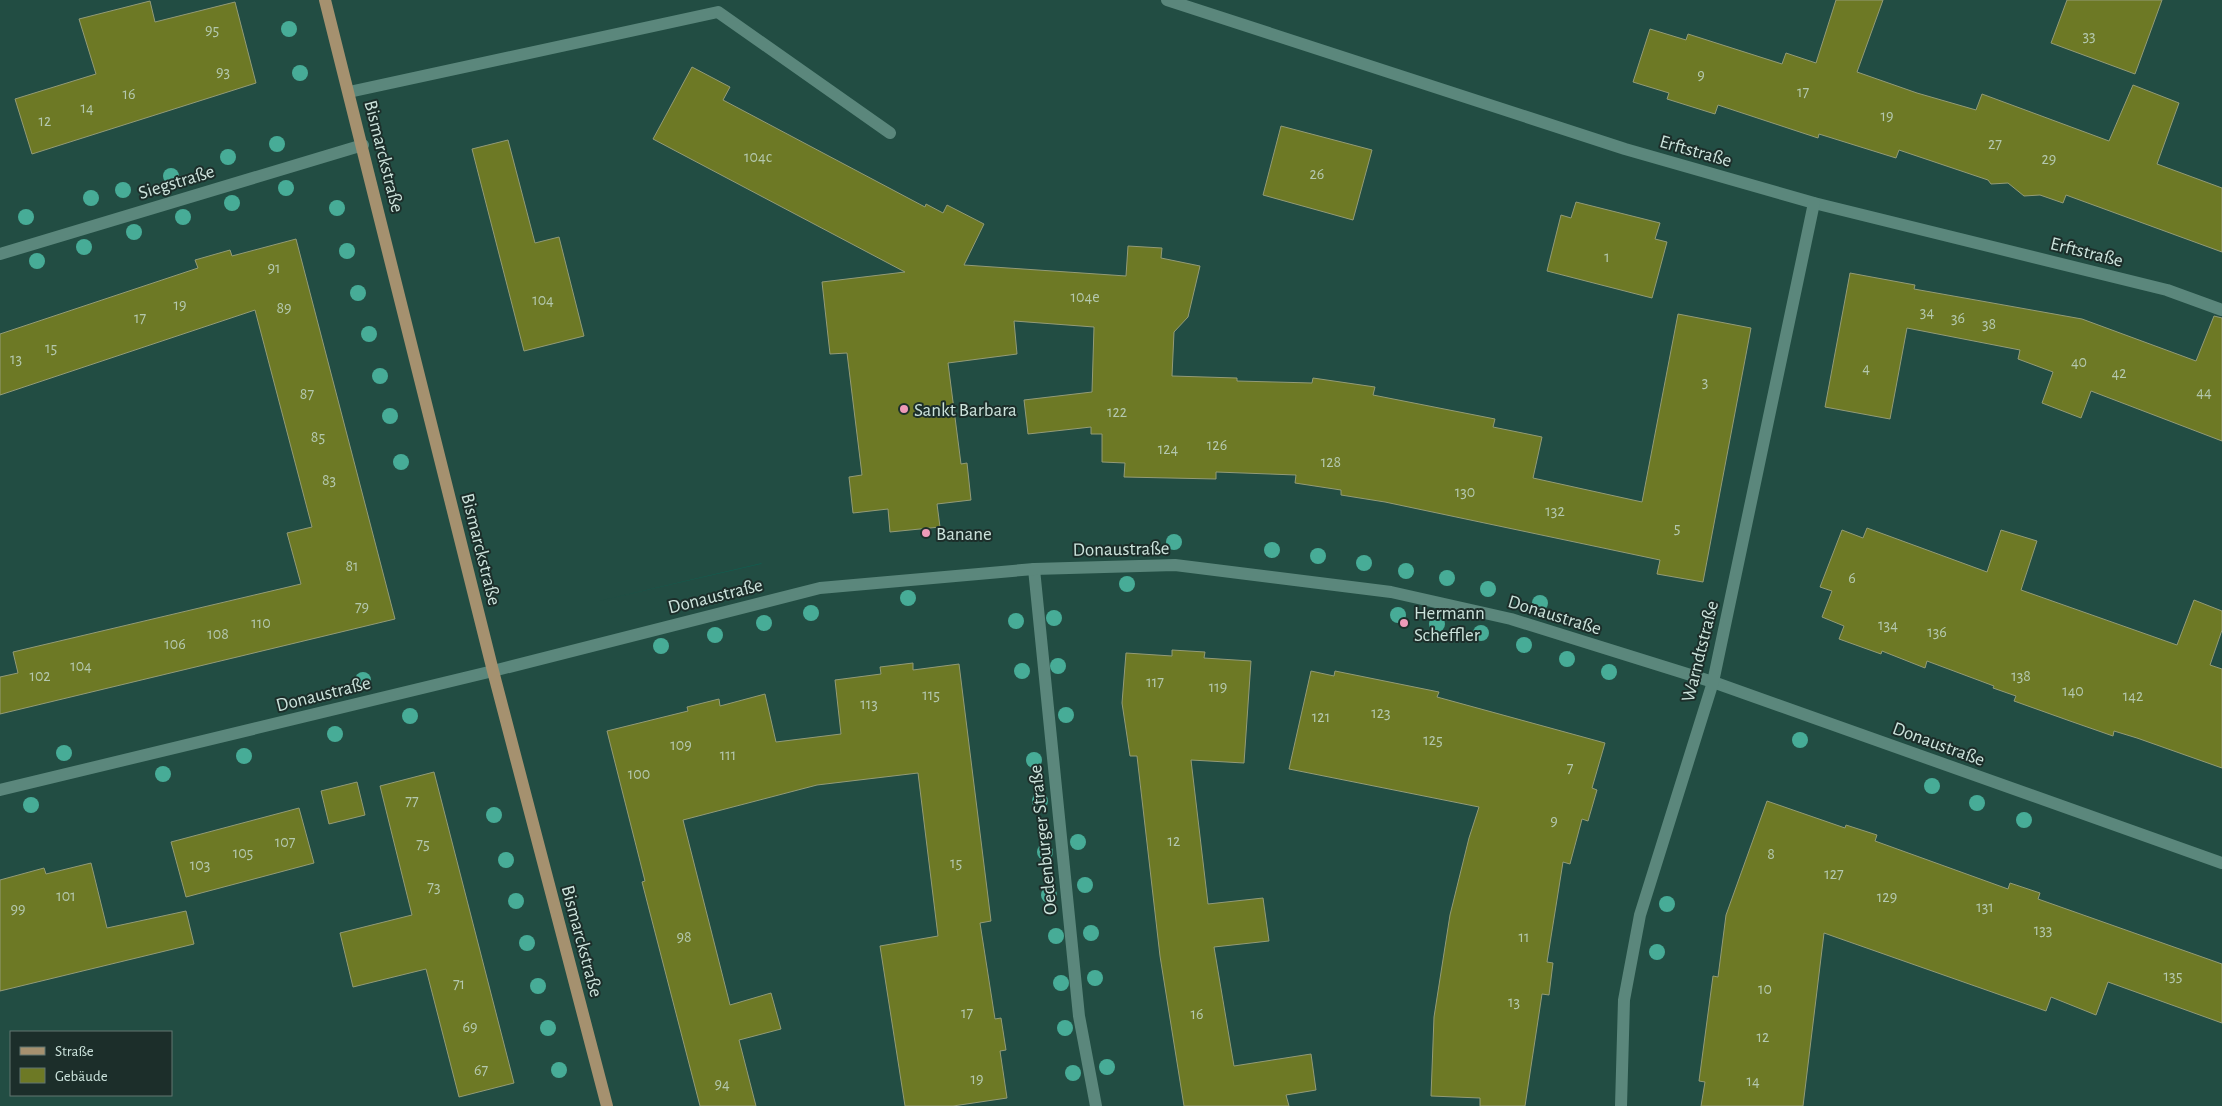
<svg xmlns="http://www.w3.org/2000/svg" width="2222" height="1106" font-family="'Alegreya Sans',sans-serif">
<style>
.green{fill:#115e50}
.building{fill:#6d7925;stroke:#939b77}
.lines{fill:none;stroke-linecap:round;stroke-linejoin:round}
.minor{stroke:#5b877c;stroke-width:12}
.major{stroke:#a5916f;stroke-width:12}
.tree{fill:#47ac97}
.poi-dot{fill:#ef9ab8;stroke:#1c2e2a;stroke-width:2}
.labels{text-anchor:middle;stroke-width:4;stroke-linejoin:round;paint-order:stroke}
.number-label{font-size:16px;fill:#b4c8ae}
.street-label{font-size:19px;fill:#cce3dc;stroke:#1c2e2a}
.poi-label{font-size:19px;fill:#cce3dc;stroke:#1c2e2a;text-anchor:start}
</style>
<rect width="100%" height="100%" fill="#224d43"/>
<!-- green -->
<polygon class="green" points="762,563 761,564 599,601"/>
<!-- building -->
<g class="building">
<polygon points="1836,0 1883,0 1857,72 1917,93 1976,110 1982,94 2109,141 2133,85 2179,103 2157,164 2222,188 2222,252 2066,195 2063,203 2040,195 2024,196 2008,183 1991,184 1988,180 1899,150 1896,158 1819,134 1818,138 1718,105 1715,114 1667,99 1669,93 1633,82 1650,29 1686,40 1688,34 1782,64 1786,53 1816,63"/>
<polygon points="2067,0 2162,0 2135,74 2051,43"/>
<polygon points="150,1 155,22 235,2 256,83 32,154 15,99 96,74 79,19"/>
<polygon points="692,67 730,87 723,100 925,207 926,204 943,213 947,205 984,224 964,265 1126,276 1128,246 1162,248 1161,258 1200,266 1188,317 1174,332 1172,376 1237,378 1237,381 1312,383 1313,378 1375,387 1373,395 1495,419 1493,427 1542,437 1533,478 1642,502 1678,314 1751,328 1703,582 1657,574 1660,560 1385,502 1341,495 1341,490 1295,483 1296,475 1216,472 1216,479 1124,477 1125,463 1102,462 1102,434 1091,434 1091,427 1028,434 1024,400 1092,392 1094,327 1014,321 1017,354 948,363 961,464 967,463 971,500 937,504 940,527 890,532 888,509 853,513 849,477 862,475 847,353 830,354 822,282 905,272 653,139"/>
<polygon points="1281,126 1372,150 1353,220 1263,195"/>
<polygon points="508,140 535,243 559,237 584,336 524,351 472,149"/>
<polygon points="1576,202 1660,223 1655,239 1667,242 1652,298 1547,271 1561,215 1571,218"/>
<polygon points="296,239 395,619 0,714 0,677 18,673 13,652 301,584 287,533 312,527 255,310 0,395 0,334 198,268 195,260 230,250 232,256"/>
<polygon points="1850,273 1915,285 1914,289 2082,319 2196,361 2214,316 2222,318 2222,441 2091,391 2081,418 2042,403 2053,372 2018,359 2020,350 1907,328 1890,419 1825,407"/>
<polygon points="1867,528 1987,572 2001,530 2037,541 2021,590 2177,645 2194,600 2222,611 2222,630 2210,665 2222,669 2222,768 2137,738 2114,731 2113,736 2070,721 2014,701 2016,696 1993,688 1994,686 1927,661 1925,668 1882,651 1881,654 1839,639 1844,626 1822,617 1832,591 1820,587 1842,530 1863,538"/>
<polygon points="1172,650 1205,652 1204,658 1251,661 1244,763 1191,760 1208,904 1263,898 1269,941 1214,947 1234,1066 1311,1054 1316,1090 1286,1095 1289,1106 1184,1106 1160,956 1137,756 1130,756 1122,703 1126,653 1172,656"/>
<polygon points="913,663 913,670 959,664 991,921 980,923 995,1019 1001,1018 1006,1050 1000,1051 1007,1098 953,1106 905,1106 880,946 938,936 918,773 817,785 683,820 730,1005 771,993 781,1029 739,1040 756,1106 700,1106 642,882 645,881 607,731 688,711 687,707 719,699 720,706 765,694 776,742 841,734 835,680 881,674 880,667"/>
<polygon points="1311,671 1334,676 1335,671 1439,692 1437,697 1605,743 1592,788 1597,790 1588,821 1582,819 1570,864 1563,862 1547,962 1553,963 1549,995 1542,994 1525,1106 1480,1106 1480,1098 1431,1096 1434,1017 1450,915 1469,838 1479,807 1289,769"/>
<polygon points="434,772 514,1083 459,1097 426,969 353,987 340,933 412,915 380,786"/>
<polygon points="357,782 365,815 329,824 321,791"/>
<polygon points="1767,801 1845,828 1846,825 1877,835 1875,841 2008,889 2010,883 2040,893 2038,899 2222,964 2222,1023 2108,982 2096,1015 2051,997 2046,1011 1824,933 1803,1106 1701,1106 1705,1082 1699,1081 1713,976 1718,977 1726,915"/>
<polygon points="299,808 314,863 186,897 171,842"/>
<polygon points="91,863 107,928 186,911 194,944 0,991 0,880 44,868 46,874"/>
</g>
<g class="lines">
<!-- minor -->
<g class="minor">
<polyline points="1167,0 1625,149 1814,203 2167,290 2222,310"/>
<polyline points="349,92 718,12 890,133"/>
<polyline points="0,254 363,145"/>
<polyline points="1034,569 1079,1016 1096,1106"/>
<polyline points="0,790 493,671 820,588 1034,569 1175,565 1391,592 1511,619 1713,682 2222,863"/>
<polyline points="1621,1106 1624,1000 1640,915 1713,682 1814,203"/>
</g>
<!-- major -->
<polyline class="major" points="325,0 493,671 607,1106"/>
</g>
<!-- trees -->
<g class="tree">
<circle cx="289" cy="29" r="8"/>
<circle cx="300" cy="73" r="8"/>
<circle cx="277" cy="144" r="8"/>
<circle cx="228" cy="157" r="8"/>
<circle cx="171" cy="176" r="8"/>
<circle cx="286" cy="188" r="8"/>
<circle cx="123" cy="190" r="8"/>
<circle cx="91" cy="198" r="8"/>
<circle cx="232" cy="203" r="8"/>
<circle cx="337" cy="208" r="8"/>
<circle cx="26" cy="217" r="8"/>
<circle cx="183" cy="217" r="8"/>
<circle cx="134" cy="232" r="8"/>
<circle cx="84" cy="247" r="8"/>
<circle cx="347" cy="251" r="8"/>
<circle cx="37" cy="261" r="8"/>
<circle cx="358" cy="293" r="8"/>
<circle cx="369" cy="334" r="8"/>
<circle cx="380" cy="376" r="8"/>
<circle cx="390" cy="416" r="8"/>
<circle cx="401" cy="462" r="8"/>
<circle cx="1174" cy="542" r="8"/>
<circle cx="1272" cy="550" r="8"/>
<circle cx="1318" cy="556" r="8"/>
<circle cx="1364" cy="563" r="8"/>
<circle cx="1406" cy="571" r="8"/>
<circle cx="1447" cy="578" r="8"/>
<circle cx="1127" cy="584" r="8"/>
<circle cx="1488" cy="589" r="8"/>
<circle cx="908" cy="598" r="8"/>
<circle cx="1540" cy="603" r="8"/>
<circle cx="811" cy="613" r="8"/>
<circle cx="1398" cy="615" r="8"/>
<circle cx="1054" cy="618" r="8"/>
<circle cx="1016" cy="621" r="8"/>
<circle cx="764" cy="623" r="8"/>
<circle cx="1437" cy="624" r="8"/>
<circle cx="1481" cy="633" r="8"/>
<circle cx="715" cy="635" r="8"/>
<circle cx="1524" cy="645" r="8"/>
<circle cx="661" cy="646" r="8"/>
<circle cx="1567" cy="659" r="8"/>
<circle cx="1058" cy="666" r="8"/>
<circle cx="1022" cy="671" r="8"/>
<circle cx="1609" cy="672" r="8"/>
<circle cx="363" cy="680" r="8"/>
<circle cx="1066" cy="715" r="8"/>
<circle cx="410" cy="716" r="8"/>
<circle cx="335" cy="734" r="8"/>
<circle cx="1800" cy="740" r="8"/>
<circle cx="64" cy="753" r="8"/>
<circle cx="244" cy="756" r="8"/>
<circle cx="1034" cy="760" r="8"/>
<circle cx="163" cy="774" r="8"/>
<circle cx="1932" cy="786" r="8"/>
<circle cx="1040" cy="801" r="8"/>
<circle cx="1977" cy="803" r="8"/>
<circle cx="31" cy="805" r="8"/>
<circle cx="494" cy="815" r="8"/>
<circle cx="2024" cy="820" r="8"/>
<circle cx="1078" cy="842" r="8"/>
<circle cx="1045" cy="852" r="8"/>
<circle cx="506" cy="860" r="8"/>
<circle cx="1085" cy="885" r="8"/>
<circle cx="1049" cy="895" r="8"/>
<circle cx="516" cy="901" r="8"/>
<circle cx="1667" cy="904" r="8"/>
<circle cx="1091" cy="933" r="8"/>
<circle cx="1056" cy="936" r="8"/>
<circle cx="527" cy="943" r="8"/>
<circle cx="1657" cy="952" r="8"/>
<circle cx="1095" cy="978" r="8"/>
<circle cx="1061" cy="983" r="8"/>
<circle cx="538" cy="986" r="8"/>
<circle cx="548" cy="1028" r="8"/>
<circle cx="1065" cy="1028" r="8"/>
<circle cx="1107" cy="1067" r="8"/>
<circle cx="559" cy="1070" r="8"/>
<circle cx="1073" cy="1073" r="8"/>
</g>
<!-- markers -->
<g class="poi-dot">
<circle cx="904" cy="409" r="5"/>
<circle cx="926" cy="533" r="5"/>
<circle cx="1404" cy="623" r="5"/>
</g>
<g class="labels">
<!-- number labels -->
<g class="number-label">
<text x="212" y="35">95</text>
<text x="2089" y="41">33</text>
<text x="223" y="77">93</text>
<text x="1701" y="80">9</text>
<text x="1803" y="97">17</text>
<text x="129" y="99">16</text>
<text x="87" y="113">14</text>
<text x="1887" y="121">19</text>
<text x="45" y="126">12</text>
<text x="1995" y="149">27</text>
<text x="758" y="162">104c</text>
<text x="2049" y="164">29</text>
<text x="1317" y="179">26</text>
<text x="1607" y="262">1</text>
<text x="274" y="273">91</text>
<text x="1085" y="302">104e</text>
<text x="543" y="305">104</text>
<text x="180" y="310">19</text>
<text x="284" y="313">89</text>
<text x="1927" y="317">34</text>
<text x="140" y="323">17</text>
<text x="1958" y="323">36</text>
<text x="1989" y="329">38</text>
<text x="51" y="353">15</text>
<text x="16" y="364">13</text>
<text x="2079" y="367">40</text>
<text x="1866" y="373">4</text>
<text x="2119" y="378">42</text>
<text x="1705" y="387">3</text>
<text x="2204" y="397">44</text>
<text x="307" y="399">87</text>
<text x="1117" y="417">122</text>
<text x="318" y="442">85</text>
<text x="1217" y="450">126</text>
<text x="1168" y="454">124</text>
<text x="1331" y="467">128</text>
<text x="329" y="485">83</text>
<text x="1465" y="497">130</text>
<text x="1555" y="516">132</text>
<text x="1677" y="533">5</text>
<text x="352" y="571">81</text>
<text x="1852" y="583">6</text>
<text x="362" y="612">79</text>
<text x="261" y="628">110</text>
<text x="1888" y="630">134</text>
<text x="1937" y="637">136</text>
<text x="218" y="639">108</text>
<text x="175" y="649">106</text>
<text x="81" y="671">104</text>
<text x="40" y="681">102</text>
<text x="2021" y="681">138</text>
<text x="1155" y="687">117</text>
<text x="1218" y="692">119</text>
<text x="2073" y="696">140</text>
<text x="931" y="700">115</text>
<text x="2133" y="701">142</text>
<text x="869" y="709">113</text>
<text x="1381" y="718">123</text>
<text x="1321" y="722">121</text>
<text x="1433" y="745">125</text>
<text x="681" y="750">109</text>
<text x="728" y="760">111</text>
<text x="1570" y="773">7</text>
<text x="639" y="779">100</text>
<text x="412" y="806">77</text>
<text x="1554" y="826">9</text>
<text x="1174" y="846">12</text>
<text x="285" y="847">107</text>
<text x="423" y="849">75</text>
<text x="243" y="858">105</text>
<text x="1771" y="859">8</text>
<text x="956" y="868">15</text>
<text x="200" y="870">103</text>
<text x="1834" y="879">127</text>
<text x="434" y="892">73</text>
<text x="66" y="901">101</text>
<text x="1887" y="902">129</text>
<text x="1985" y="912">131</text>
<text x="18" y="914">99</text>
<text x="2043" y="935">133</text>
<text x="684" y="942">98</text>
<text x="1524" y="942">11</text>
<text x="2173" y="981">135</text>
<text x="459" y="989">71</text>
<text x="1765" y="994">10</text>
<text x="1514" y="1007">13</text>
<text x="967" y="1018">17</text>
<text x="1197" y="1019">16</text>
<text x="470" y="1032">69</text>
<text x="1763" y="1042">12</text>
<text x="481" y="1075">67</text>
<text x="977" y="1084">19</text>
<text x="1753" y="1086">14</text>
<text x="722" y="1089">94</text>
</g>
<!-- street labels -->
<g class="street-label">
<text transform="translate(1696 150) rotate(16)" y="7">Erftstraße</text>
<text transform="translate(385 156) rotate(76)" y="7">Bismarckstraße</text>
<text transform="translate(176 181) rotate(-17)" y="7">Siegstraße</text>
<text transform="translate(2087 251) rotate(14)" y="7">Erftstraße</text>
<text transform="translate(1121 548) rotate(-1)" y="7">Donaustraße</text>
<text transform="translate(482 549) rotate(76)" y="7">Bismarckstraße</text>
<text transform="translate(715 595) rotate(-14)" y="7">Donaustraße</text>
<text transform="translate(1555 614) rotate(17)" y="7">Donaustraße</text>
<text transform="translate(1699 651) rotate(-76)" y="7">Warndtstraße</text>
<text transform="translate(323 693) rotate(-14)" y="7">Donaustraße</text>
<text transform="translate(1939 743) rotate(20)" y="7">Donaustraße</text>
<text transform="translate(1042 840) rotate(-96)" y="7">Oedenburger Straße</text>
<text transform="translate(583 941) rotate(75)" y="7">Bismarckstraße</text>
</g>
<!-- poi labels -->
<g class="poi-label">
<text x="914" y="416">Sankt Barbara</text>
<text x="936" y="540">Banane</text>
<text x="1414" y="619">Hermann<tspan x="1414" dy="22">Scheffler</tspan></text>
</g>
</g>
<!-- legend -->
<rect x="10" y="1031" width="162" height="65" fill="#1c2e2a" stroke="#627671"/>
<rect x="20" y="1047" width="25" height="8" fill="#a5916f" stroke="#627671"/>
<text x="55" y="1056" font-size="15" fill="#cce3dc">Straße</text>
<rect x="20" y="1068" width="25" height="15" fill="#6d7925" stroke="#627671"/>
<text x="55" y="1081" font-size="15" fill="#cce3dc">Gebäude</text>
</svg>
